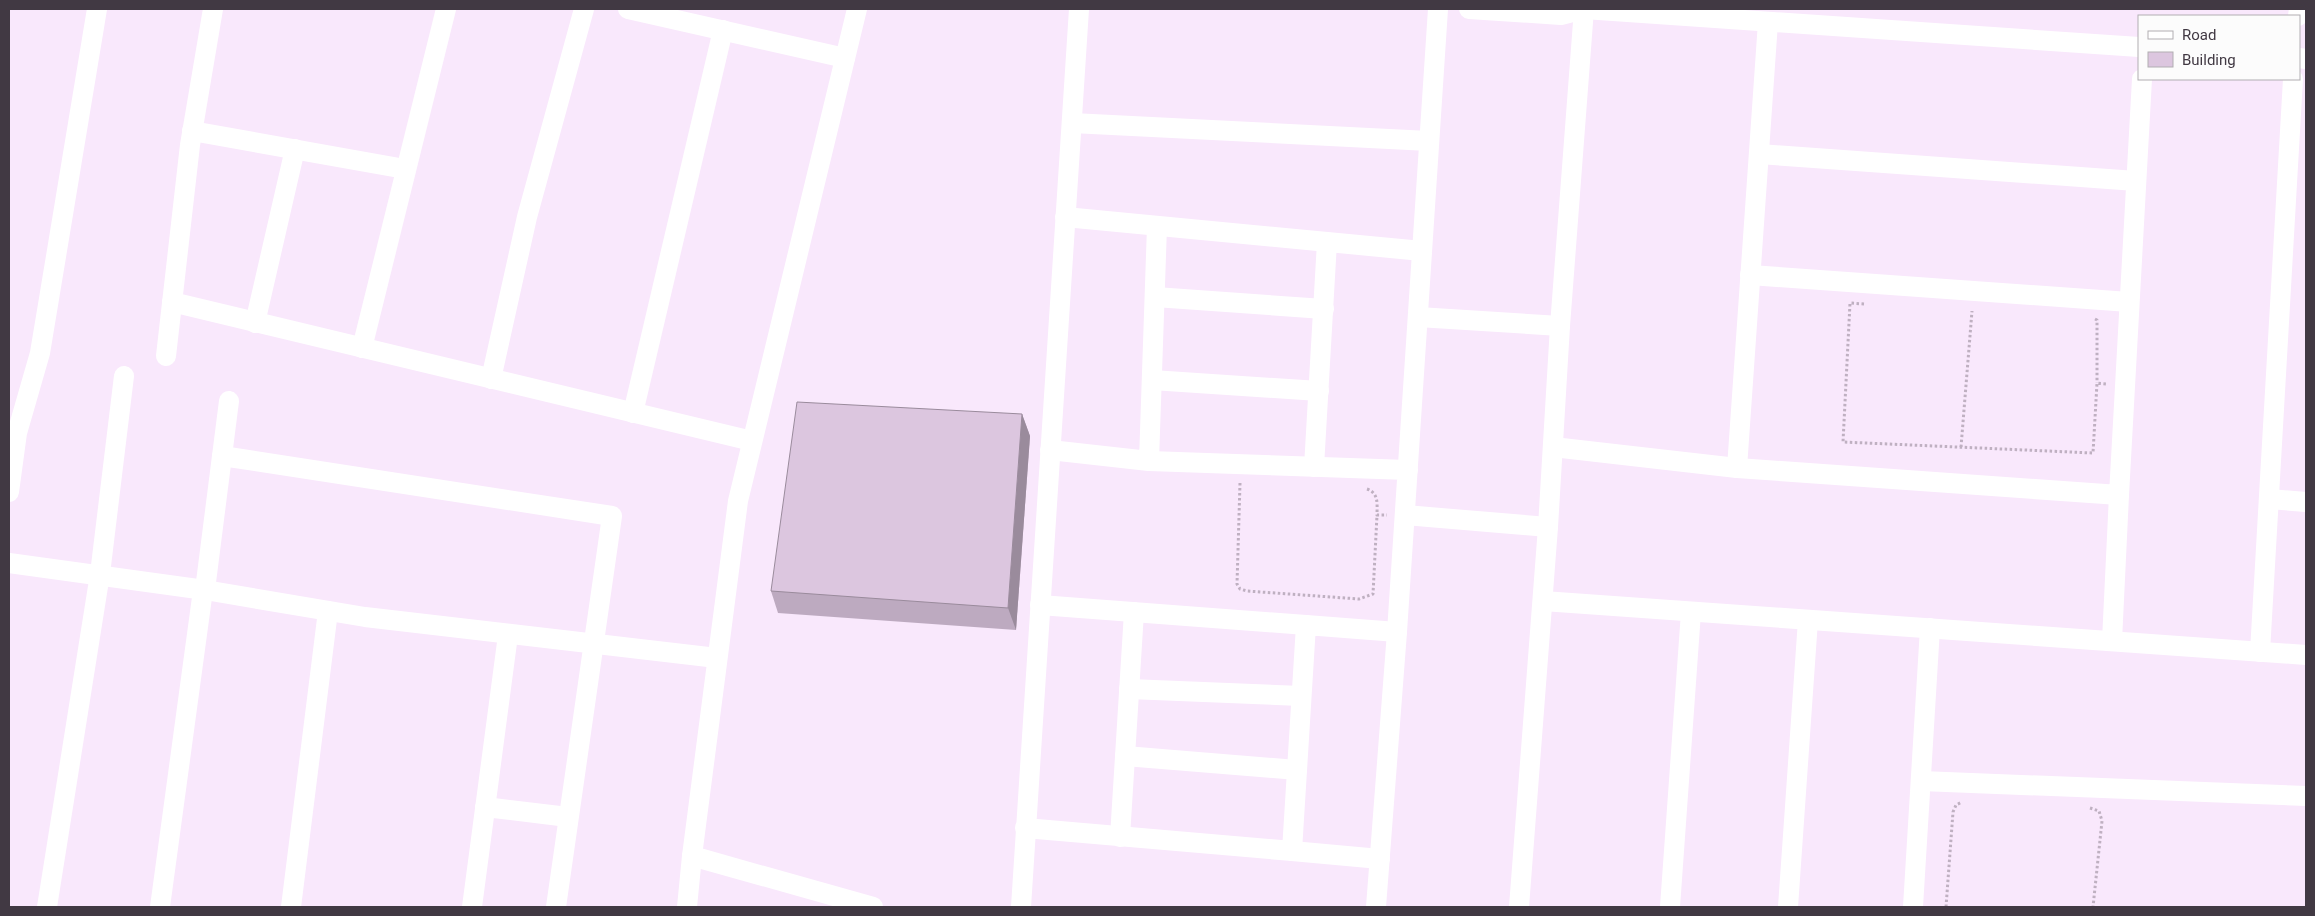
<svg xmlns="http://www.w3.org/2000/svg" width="2315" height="916" font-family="Roboto,sans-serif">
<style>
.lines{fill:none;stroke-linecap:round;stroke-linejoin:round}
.path{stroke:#bfb0c1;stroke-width:3;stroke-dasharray:2.5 2.5;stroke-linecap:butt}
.street{stroke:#fff;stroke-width:20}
.wall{fill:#bdaac0}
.shaded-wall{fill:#9a8b9c}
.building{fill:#dcc6df;stroke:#9a8b9c}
</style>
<rect width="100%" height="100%" fill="#f9e8fc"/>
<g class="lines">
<!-- path -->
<g class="path">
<polyline points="1864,304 1850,303 1843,442 2093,453 2097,383 2107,384"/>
<polyline points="2095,319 2097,320 2097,383"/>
<polyline points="1961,447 1972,311"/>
<polyline points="1240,483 1237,584 1240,589 1247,591 1359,599 1373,594 1377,515"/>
<path d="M1367 489C1379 493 1377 504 1377 515H1387"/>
<polyline points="2090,808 2099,811 2102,821 2093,907"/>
<polyline points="1946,907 1953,812 1956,805 1962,802"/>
</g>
<!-- street -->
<g class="street">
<polyline points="628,9 845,58"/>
<polyline points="1469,9 1561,15 1584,9 2139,47"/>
<polyline points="2298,16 2299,9"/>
<polyline points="1768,22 1737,468 2119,495 2142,79"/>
<polyline points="2299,58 2306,59"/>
<polyline points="1072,123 1429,141"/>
<polyline points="192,131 405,169"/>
<polyline points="1759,154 2136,181"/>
<polyline points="1065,217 1422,251"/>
<polyline points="1750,275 2129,302"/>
<polyline points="1155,297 1324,309"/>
<polyline points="172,302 752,441"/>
<polyline points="1418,317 1560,326"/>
<polyline points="255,323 295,149"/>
<polyline points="362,348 446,9"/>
<polyline points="166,356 190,145 213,9"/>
<polyline points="491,379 527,217 584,9"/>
<polyline points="1152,380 1319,391"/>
<polyline points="633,413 723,30"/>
<polyline points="1553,447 1737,468"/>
<polyline points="1050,450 1149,461 1157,226"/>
<polyline points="222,456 612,516 556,907"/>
<polyline points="1149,461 1408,470"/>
<polyline points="1314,467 1327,242"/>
<polyline points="9,492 17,433 40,353 97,9"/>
<polyline points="2269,499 2306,502"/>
<polyline points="1405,515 1548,527"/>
<polyline points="9,563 205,590 365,617 717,658"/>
<polyline points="205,590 229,401"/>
<polyline points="1543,601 2306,655"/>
<polyline points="1040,605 1306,625"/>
<polyline points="2112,641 2119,495"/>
<polyline points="2260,652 2293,79"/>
<polyline points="1129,689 1301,696"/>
<polyline points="1125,756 1297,770"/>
<polyline points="1921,781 2306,796"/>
<polyline points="485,807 568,817"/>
<polyline points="1025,828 1292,851 1306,625 1397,632"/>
<polyline points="1120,837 1134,612"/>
<polyline points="1292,851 1380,859"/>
<polyline points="692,856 873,907"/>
<polyline points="47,907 100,574 124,376"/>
<polyline points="160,907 203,590"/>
<polyline points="291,907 328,611"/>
<polyline points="472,907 508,635"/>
<polyline points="687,907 692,856 738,501 857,9"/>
<polyline points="1021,907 1079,9"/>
<polyline points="1376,907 1397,632 1438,9"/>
<polyline points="1519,907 1548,527 1560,326 1584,9"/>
<polyline points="1670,907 1691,612"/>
<polyline points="1788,907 1808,620"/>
<polyline points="1913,907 1930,628"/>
</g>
</g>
<!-- wall -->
<polygon class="wall" points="1022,414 1030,436 1016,630 778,613 771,591"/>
<!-- shaded-wall -->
<polygon class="shaded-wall" points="1022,414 1030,436 1016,630 1008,608"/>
<!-- building -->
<polygon class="building" points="797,402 1022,414 1008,608 771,591"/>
<!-- border -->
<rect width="2315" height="916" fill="none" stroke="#413943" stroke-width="20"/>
<!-- legend -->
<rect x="2138" y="15" width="162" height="65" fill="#fcfcfc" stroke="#b1aeb2"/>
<rect x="2148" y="31" width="25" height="8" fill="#ffffff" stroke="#b1aeb2"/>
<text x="2182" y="40" font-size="15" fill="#413943">Road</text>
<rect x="2148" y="52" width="25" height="15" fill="#dcc6df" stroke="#b1aeb2"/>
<text x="2182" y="65" font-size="15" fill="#413943">Building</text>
</svg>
